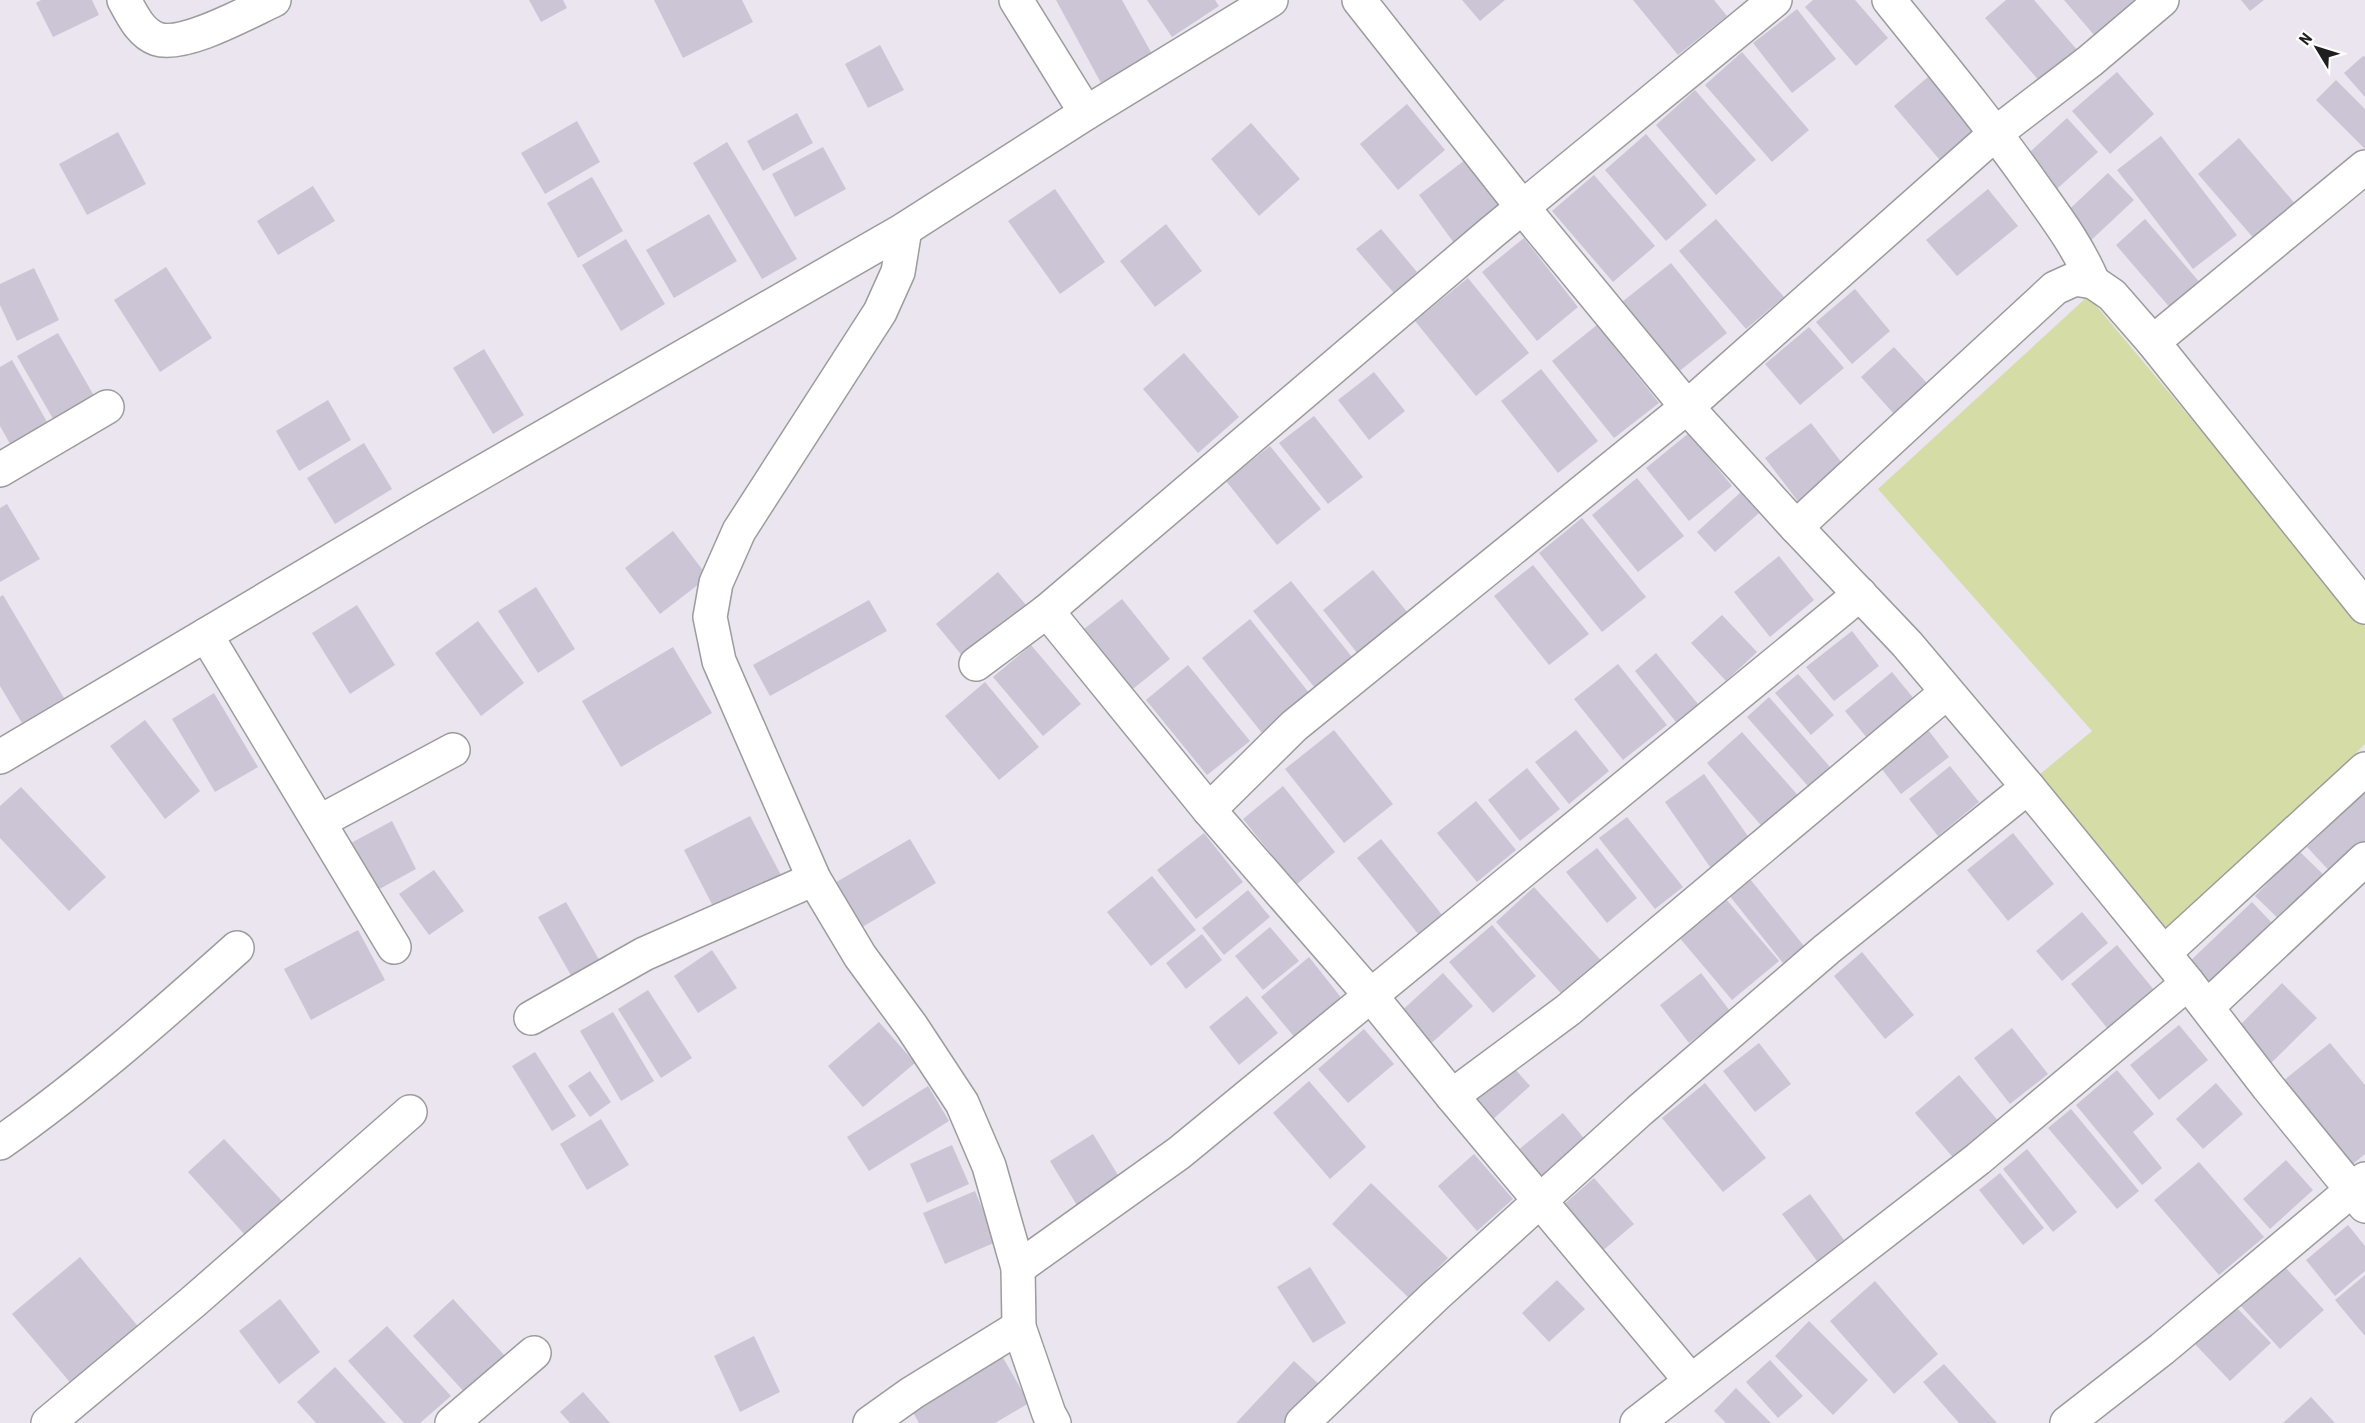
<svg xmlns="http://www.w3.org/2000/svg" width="2365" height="1423" font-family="'Roboto Condensed',sans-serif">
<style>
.water{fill:#d5dca6}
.building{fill:#cbc5d6}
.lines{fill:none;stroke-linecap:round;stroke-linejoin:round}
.minor-casing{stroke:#9c9c9c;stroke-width:36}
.minor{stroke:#fff;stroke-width:33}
</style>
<rect width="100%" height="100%" fill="#ebe5ef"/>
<!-- water -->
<polygon class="water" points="2088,296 2365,626 2365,744 2165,942 2033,780 2092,731 1878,489"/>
<!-- building -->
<g class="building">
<polygon points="41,0 92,0 99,15 53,37 36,3"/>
<polygon points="529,0 563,0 567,8 541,22"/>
<polygon points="654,0 742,0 753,22 683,58"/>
<polygon points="1056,0 1122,0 1152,54 1101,83"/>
<polygon points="1147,0 1215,0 1219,6 1172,37"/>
<polygon points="1462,0 1505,0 1480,21"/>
<polygon points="1633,0 1714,0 1727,16 1678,55"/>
<polygon points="1813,0 1855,0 1888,38 1856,66 1805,7"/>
<polygon points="2006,0 2034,0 2078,51 2041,83 1985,18"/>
<polygon points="2064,0 2136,0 2095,36"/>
<polygon points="2241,0 2264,0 2250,11"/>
<polygon points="1797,9 1836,59 1792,93 1753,43"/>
<polygon points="880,45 904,90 868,108 845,64"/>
<polygon points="1742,52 1809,130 1772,162 1705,85"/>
<polygon points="2363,56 2365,57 2365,97 2344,73"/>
<polygon points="1935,71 1985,130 1944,165 1894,106"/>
<polygon points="2117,72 2154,114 2110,154 2072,111"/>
<polygon points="2336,80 2365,109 2365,149 2316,100"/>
<polygon points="1695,90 1756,160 1716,195 1656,125"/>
<polygon points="1407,104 1445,150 1398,190 1360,144"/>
<polygon points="797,113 813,143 763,171 747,141"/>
<polygon points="2067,118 2098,152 2050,195 2020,161"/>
<polygon points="577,121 600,162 545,194 521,153"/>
<polygon points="1251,123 1300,179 1259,216 1211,159"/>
<polygon points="118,132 146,184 87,215 59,164"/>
<polygon points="1646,134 1707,205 1666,241 1605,170"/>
<polygon points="2161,136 2237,235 2193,269 2117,170"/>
<polygon points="2239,138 2297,206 2256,241 2198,174"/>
<polygon points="727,142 797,259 762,279 693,163"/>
<polygon points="823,147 846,189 795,217 772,174"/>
<polygon points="1465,160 1501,208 1454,243 1419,195"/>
<polygon points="2108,173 2134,200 2086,245 2060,218"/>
<polygon points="1594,175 1655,246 1613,282 1552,211"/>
<polygon points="592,177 623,231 578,258 547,203"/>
<polygon points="313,186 335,221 278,255 257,221"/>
<polygon points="1055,189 1105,262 1060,294 1008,221"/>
<polygon points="1988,189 2018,226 1957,276 1926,240"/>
<polygon points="709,214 737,261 674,298 646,250"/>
<polygon points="1716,219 1784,297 1746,329 1679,251"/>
<polygon points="2145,219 2202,285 2172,310 2116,245"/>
<polygon points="1166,224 1202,271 1155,307 1120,261"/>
<polygon points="1381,229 1417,272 1394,293 1356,249"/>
<polygon points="1524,238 1578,307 1537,341 1482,272"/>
<polygon points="626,239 665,304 621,331 582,265"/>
<polygon points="1671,263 1727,333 1677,373 1622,302"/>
<polygon points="166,267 212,338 160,372 114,300"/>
<polygon points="34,268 59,320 17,341 0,305 0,284"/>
<polygon points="1468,278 1529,353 1476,396 1415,321"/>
<polygon points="1855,289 1890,331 1852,364 1816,322"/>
<polygon points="1597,325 1659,403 1614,438 1552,361"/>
<polygon points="1809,327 1844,368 1800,405 1765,364"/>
<polygon points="58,333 97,401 56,424 17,356"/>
<polygon points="1894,347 1936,393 1902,423 1861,377"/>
<polygon points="484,349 524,415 493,434 453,368"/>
<polygon points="1184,353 1239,417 1198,453 1143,389"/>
<polygon points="12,360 51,429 14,451 0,426 0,367"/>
<polygon points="1541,369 1598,441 1558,473 1501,401"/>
<polygon points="1374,372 1405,411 1369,440 1338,400"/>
<polygon points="328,400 351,440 299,471 276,431"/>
<polygon points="1314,416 1363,477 1328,504 1279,443"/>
<polygon points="1811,423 1849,472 1803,508 1765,458"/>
<polygon points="1689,433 1732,486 1689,521 1646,468"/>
<polygon points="364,443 392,489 335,524 307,478"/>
<polygon points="1270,446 1321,509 1277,545 1226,481"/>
<polygon points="1637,478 1684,536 1638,572 1592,515"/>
<polygon points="1741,492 1759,513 1715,552 1697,532"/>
<polygon points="7,504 40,559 0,582 0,508"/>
<polygon points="1582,518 1646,597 1602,632 1539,553"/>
<polygon points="673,531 708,577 660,614 625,568"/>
<polygon points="1779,556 1814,600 1770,637 1734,592"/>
<polygon points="1533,565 1589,634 1549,665 1494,596"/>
<polygon points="1373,570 1412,618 1362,659 1323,610"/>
<polygon points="998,572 1026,605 964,658 936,624"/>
<polygon points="1291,581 1356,662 1319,693 1253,611"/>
<polygon points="536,587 575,649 538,673 498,611"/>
<polygon points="3,595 64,698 22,723 0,686 0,597"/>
<polygon points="1122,599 1170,659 1128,693 1079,633"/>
<polygon points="869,600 887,631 770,696 753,665"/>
<polygon points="357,605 395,665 350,694 312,633"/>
<polygon points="1722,615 1757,652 1726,681 1691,643"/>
<polygon points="1250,619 1310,694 1262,733 1202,658"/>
<polygon points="478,621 524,683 481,716 435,653"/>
<polygon points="1852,631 1879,666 1834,701 1806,667"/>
<polygon points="1031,645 1081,704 1043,736 993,677"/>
<polygon points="673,647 712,713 621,767 582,701"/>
<polygon points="1656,653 1698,704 1676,722 1635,671"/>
<polygon points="1618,664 1667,725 1623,760 1574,699"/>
<polygon points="1188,665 1250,741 1207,775 1146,700"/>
<polygon points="1892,672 1919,705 1872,744 1845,711"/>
<polygon points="1798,674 1834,715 1811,735 1775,693"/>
<polygon points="985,682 1039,747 999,780 945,716"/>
<polygon points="214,693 258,767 215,792 172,719"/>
<polygon points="1769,697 1837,775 1815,794 1747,717"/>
<polygon points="145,720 200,791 165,819 110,746"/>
<polygon points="1922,722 1949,757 1901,794 1875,760"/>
<polygon points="1334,730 1393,804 1344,843 1285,769"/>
<polygon points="1576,730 1609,771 1569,804 1535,762"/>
<polygon points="1742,732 1802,800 1766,831 1707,763"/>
<polygon points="1950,766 1979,802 1938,836 1909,799"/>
<polygon points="1527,768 1560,809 1520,841 1488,800"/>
<polygon points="1704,774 1750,839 1710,867 1665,802"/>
<polygon points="1283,786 1335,852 1296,885 1243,819"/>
<polygon points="21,787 106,877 69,911 0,838 0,806"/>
<polygon points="2365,791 2365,849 2335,877 2307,847"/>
<polygon points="1476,801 1516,850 1477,882 1437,833"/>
<polygon points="750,816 782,877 716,912 684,850"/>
<polygon points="1627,817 1683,887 1655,909 1599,838"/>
<polygon points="392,821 416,869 374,892 349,844"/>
<polygon points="1204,833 1243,882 1196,919 1157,870"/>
<polygon points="2013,833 2054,884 2008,921 1967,870"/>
<polygon points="910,839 936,883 859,929 833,884"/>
<polygon points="1381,839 1443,916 1419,935 1357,858"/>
<polygon points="1597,848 1637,898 1607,923 1566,872"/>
<polygon points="2299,851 2332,883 2288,928 2255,896"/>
<polygon points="1742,869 1804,946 1783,963 1721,885"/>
<polygon points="434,870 464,911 429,935 399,894"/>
<polygon points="1152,876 1196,930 1151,966 1107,912"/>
<polygon points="1534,887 1607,967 1569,1002 1496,922"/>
<polygon points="1248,890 1270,917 1224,955 1202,928"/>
<polygon points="1719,891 1779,961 1732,1000 1673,930"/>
<polygon points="566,902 601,963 573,979 538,917"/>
<polygon points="2252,902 2272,923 2207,985 2187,964"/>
<polygon points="2082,912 2108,943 2062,981 2036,951"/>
<polygon points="1492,925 1536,976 1493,1013 1449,962"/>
<polygon points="1270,927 1299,961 1263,990 1235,956"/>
<polygon points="358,930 385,980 311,1020 284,969"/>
<polygon points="1202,934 1222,960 1186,989 1166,963"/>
<polygon points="2117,945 2154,990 2108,1029 2071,984"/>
<polygon points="712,950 737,988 698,1013 674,976"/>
<polygon points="1862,952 1914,1015 1885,1039 1834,976"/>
<polygon points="1309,957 1343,1000 1296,1039 1261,997"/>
<polygon points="1443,973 1473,1006 1426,1048 1397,1015"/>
<polygon points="1701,973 1730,1011 1689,1043 1660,1005"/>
<polygon points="2282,983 2317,1018 2269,1065 2235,1030"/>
<polygon points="648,990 692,1058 661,1078 618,1009"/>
<polygon points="1247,996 1278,1033 1239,1065 1209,1027"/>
<polygon points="613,1012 654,1081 621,1101 580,1031"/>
<polygon points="879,1022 915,1063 863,1107 828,1066"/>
<polygon points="2179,1025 2208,1060 2159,1100 2130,1065"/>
<polygon points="2012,1028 2048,1074 2010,1104 1974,1058"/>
<polygon points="1364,1029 1394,1064 1348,1103 1318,1069"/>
<polygon points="1759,1043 1791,1084 1755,1112 1723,1071"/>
<polygon points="2330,1043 2365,1085 2365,1154 2352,1165 2283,1081"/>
<polygon points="535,1052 576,1116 552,1131 512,1066"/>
<polygon points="1507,1060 1530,1086 1491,1121 1468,1096"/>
<polygon points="2117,1070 2154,1114 2133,1132 2162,1168 2142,1185 2076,1105"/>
<polygon points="590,1071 611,1102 590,1117 568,1086"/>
<polygon points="1959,1075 2000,1123 1956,1161 1915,1113"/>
<polygon points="1309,1081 1366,1147 1330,1179 1273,1113"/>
<polygon points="1705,1083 1766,1158 1723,1192 1662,1118"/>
<polygon points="2216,1083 2243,1114 2203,1149 2176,1119"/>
<polygon points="928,1086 949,1121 869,1171 847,1137"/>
<polygon points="2071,1109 2139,1191 2117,1209 2048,1128"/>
<polygon points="1563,1113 1587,1142 1540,1180 1517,1151"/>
<polygon points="601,1119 629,1165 587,1190 560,1144"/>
<polygon points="1093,1134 1121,1180 1078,1207 1050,1161"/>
<polygon points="224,1139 283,1202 246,1236 188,1172"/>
<polygon points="952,1145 969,1184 927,1203 910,1164"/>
<polygon points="2027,1149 2077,1212 2053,1232 2003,1169"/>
<polygon points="1474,1154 1513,1199 1477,1231 1438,1186"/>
<polygon points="2286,1160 2313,1190 2270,1229 2243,1199"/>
<polygon points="2199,1162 2264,1237 2219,1275 2154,1200"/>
<polygon points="2000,1173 2044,1228 2023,1245 1979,1190"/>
<polygon points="1594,1178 1634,1224 1600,1253 1561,1207"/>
<polygon points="1371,1183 1448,1258 1409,1298 1332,1224"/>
<polygon points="975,1191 996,1242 945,1264 923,1213"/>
<polygon points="1810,1194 1844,1240 1817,1261 1782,1214"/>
<polygon points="2348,1225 2365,1246 2365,1271 2335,1296 2306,1260"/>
<polygon points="80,1257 141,1330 74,1387 12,1314"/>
<polygon points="1310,1267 1346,1323 1313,1343 1277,1287"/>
<polygon points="2285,1267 2324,1310 2280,1349 2241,1306"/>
<polygon points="2365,1275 2365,1336 2335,1300"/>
<polygon points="1557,1280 1585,1309 1549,1342 1522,1313"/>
<polygon points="1875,1281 1938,1354 1894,1394 1830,1321"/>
<polygon points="280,1299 320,1352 279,1384 239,1331"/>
<polygon points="453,1299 506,1357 466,1394 413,1336"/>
<polygon points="2234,1305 2271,1343 2230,1381 2194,1343"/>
<polygon points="1809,1321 1868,1380 1833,1415 1775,1356"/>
<polygon points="387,1326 451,1396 420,1423 404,1423 348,1361"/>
<polygon points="754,1336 780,1392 740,1412 714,1356"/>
<polygon points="1002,1356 1029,1403 995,1423 919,1423 911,1409"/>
<polygon points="1770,1360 1803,1396 1778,1418 1746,1382"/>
<polygon points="1294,1361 1321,1386 1286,1423 1236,1423"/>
<polygon points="1944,1364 1997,1423 1959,1423 1923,1382"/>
<polygon points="335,1367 386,1423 316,1423 297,1402"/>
<polygon points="1736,1388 1771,1423 1726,1423 1714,1411"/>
<polygon points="583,1392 610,1423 570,1423 560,1412"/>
<polygon points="2311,1397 2335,1423 2283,1423"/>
</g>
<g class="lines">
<defs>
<g id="minor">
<path d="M124 0C132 14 140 33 157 39 184 48 248 12 274 0"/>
<polyline points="1016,0 1086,113"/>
<polyline points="1359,0 1523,208 1687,407 1796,527 1907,644 2028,787 2188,983 2268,1087 2365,1206"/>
<path d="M1889 0C1938 61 1988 121 2033 185 2055 216 2078 246 2093 282"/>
<polyline points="905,229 898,272 880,312 739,531 716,583 710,617 719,661 814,879 860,956 912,1027 962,1103 989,1166 1018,1268 1019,1327 1049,1414 1054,1423"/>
<polyline points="2153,342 2365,167"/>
<polyline points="0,470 107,407"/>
<polyline points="1796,527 2055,288 2075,279 2093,282 2112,295 2153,342 2365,607"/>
<polyline points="1047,611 1209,810 1372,997 1452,1096 1691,1381"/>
<polyline points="206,635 394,947"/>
<polyline points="976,664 1047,611 1491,233 1775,0"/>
<polyline points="0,757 418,509 905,229 1086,113 1271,0"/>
<polyline points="1209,810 1294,726 1687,407 1996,133 2090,61 2162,0"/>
<polyline points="319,822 453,750"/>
<polyline points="2164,953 2365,769"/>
<polyline points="2207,1007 2365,859"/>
<polyline points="531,1018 644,954 814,879"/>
<polyline points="1452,1096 1568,1010 1947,692"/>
<path d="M0 1143C84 1084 161 1016 237 948"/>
<polyline points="1018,1268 1179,1153 1860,594"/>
<polyline points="48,1423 193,1302 410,1112"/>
<polyline points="452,1423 534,1353"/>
<polyline points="870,1423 912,1393 1019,1327"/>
<polyline points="1302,1423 1435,1296 1639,1111 1827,949 2028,787"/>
<polyline points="1637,1423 1978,1159 2188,983"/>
<polyline points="2067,1423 2162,1349 2365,1179"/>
</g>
</defs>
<!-- minor casing -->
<use href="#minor" class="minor-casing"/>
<!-- minor -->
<use href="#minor" class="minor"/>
</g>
<!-- north arrow -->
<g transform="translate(2317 48) rotate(308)" stroke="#ffffff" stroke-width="4.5" paint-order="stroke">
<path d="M0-4.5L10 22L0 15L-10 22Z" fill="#1f1f1f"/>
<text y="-9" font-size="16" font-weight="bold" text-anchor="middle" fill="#1f1f1f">N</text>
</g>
</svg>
